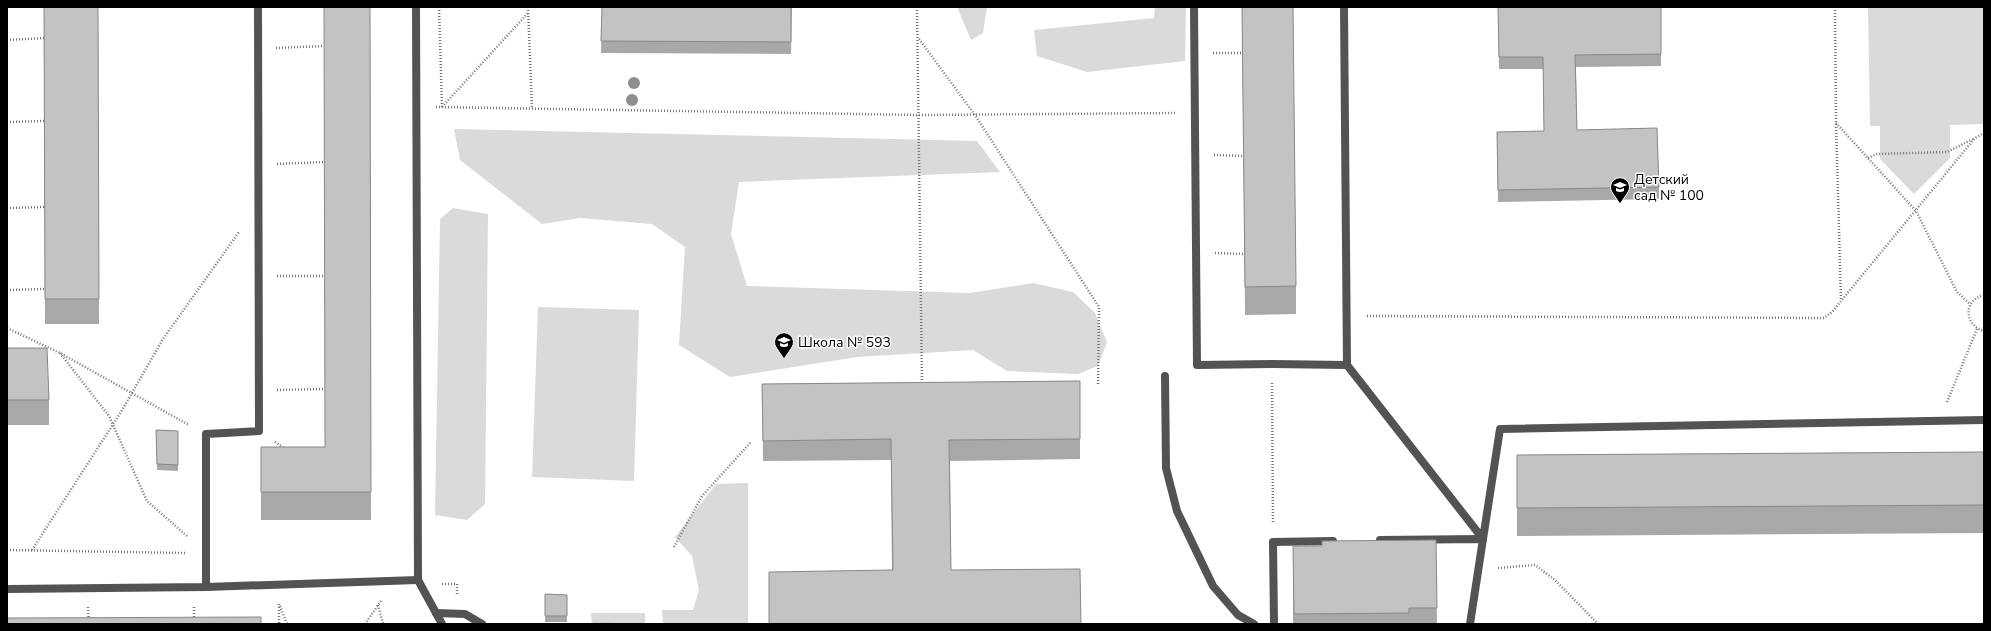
<svg xmlns="http://www.w3.org/2000/svg" width="1991" height="631" font-family="'Nunito Sans',sans-serif">
<style>
.green{fill:#dadada}
.lines{fill:none;stroke-linecap:round;stroke-linejoin:round}
.path{stroke:#757575;stroke-width:2.5;stroke-dasharray:1 2;stroke-linecap:butt}
.lane{stroke:#535353;stroke-width:8}
.tree{fill:#8e8e8e}
.wall{fill:#a8a8a8}
.building{fill:#c3c3c3;stroke:#888}
.labels{text-anchor:middle;stroke-width:3;stroke-linejoin:round;paint-order:stroke}
.poi-label{font-size:14px;fill:#000;stroke:#fff;text-anchor:start}
</style>
<rect width="100%" height="100%" fill="#fff"/>
<!-- green -->
<g class="green">
<polygon points="957,7 987,7 983,33 971,40"/>
<polygon points="1155,7 1186,7 1185,61 1087,72 1037,56 1034,30 1154,18"/>
<polygon points="1868,7 1984,7 1984,124 1950,125 1950,158 1914,194 1880,159 1880,126 1870,126"/>
<polygon points="454,129 977,141 1000,172 739,182 731,234 747,286 970,293 1033,283 1073,292 1095,313 1107,342 1098,366 1078,374 1007,371 973,350 857,357 730,377 679,345 685,247 652,224 580,218 542,224 460,160"/>
<polygon points="453,208 488,214 485,504 467,520 435,515 440,219"/>
<polygon points="538,307 639,310 634,481 532,477"/>
<polygon points="748,483 748,624 663,624 662,610 693,610 699,590 692,556 675,537 716,484"/>
<polygon points="591,613 645,613 645,624 592,624"/>
</g>
<g class="lines">
<!-- path -->
<g class="path">
<polyline points="439,7 442,107"/>
<polyline points="528,7 532,108"/>
<polyline points="917,7 922,384"/>
<polyline points="1835,7 1836,123 1841,301"/>
<polyline points="919,39 975,115 1099,307 1098,385"/>
<polyline points="7,40 44,38"/>
<polyline points="276,48 324,46"/>
<polyline points="1213,53 1243,53"/>
<polyline points="436,107 919,115 1177,113"/>
<polyline points="442,107 528,13"/>
<polyline points="7,122 44,121"/>
<polyline points="1836,123 1916,211 1957,292 1970,304"/>
<polyline points="1214,155 1244,156"/>
<polyline points="1868,158 1877,154 1947,152 1973,139"/>
<polyline points="277,164 324,162"/>
<polyline points="7,208 44,207"/>
<polyline points="1215,253 1244,254"/>
<polyline points="277,276 324,276"/>
<polyline points="7,290 44,289"/>
<path d="M1984 295C1963 300 1964 325 1984 331"/>
<polyline points="1367,316 1824,318 1832,312 1975,138 1984,133"/>
<polyline points="7,328 60,353 189,425"/>
<polyline points="60,353 109,416 147,501 187,536"/>
<polyline points="1272,383 1273,524"/>
<polyline points="277,390 325,389"/>
<polyline points="1947,402 1977,329"/>
<polyline points="275,442 284,448"/>
<polyline points="674,547 702,496 751,442"/>
<polyline points="7,550 186,553"/>
<polyline points="32,550 121,412 163,339 239,232"/>
<polyline points="1498,568 1535,565 1555,580 1598,624"/>
<polyline points="442,584 457,584 457,595"/>
<polyline points="279,604 279,624"/>
<polyline points="378,605 383,624"/>
<polyline points="280,606 287,624"/>
<polyline points="88,607 89,624"/>
<polyline points="194,607 194,624"/>
<polyline points="365,624 381,601"/>
<polyline points="591,624 613,624"/>
</g>
<!-- lane -->
<g class="lane">
<polyline points="416,7 418,580 442,624"/>
<polyline points="1194,7 1197,365 1272,364 1347,365"/>
<polyline points="1344,7 1347,365 1483,539 1500,429 1984,420"/>
<polyline points="1165,376 1166,468 1177,511 1213,586 1238,615 1254,624"/>
<polyline points="1380,540 1483,539 1470,624"/>
<polyline points="206,587 206,434 259,431 258,7"/>
<polyline points="7,589 206,587 418,580"/>
<polyline points="436,613 465,614 482,624"/>
<polyline points="1274,624 1273,542 1333,541"/>
</g>
</g>
<!-- trees -->
<g class="tree">
<circle cx="634" cy="83" r="6"/>
<circle cx="632" cy="100" r="6"/>
</g>
<!-- wall -->
<g class="wall">
<polygon points="44,7 98,7 99,324 45,324"/>
<polygon points="370,7 371,520 261,520 261,447 325,447"/>
<polygon points="602,7 792,7 791,54 601,53"/>
<polygon points="1242,7 1296,286 1296,314 1245,315"/>
<polygon points="1498,7 1661,7 1661,66 1576,67 1577,130 1659,187 1659,199 1498,202 1497,132 1544,131 1543,69 1499,69"/>
<polygon points="7,348 49,400 49,425 7,425"/>
<polygon points="1080,381 1080,459 950,461 951,570 1081,624 892,570 891,460 763,461 762,384"/>
<polygon points="156,430 178,431 178,471 157,470"/>
<polygon points="1984,452 1984,533 1517,536 1517,455"/>
<polygon points="1436,540 1437,624 1293,624 1293,546 1322,546"/>
<polygon points="545,594 567,595 567,622 545,622"/>
</g>
<!-- building -->
<g class="building">
<polygon points="44,7 98,7 99,299 45,299"/>
<polygon points="324,7 370,7 371,492 261,492 261,447 325,447"/>
<polygon points="602,7 791,7 791,42 601,41"/>
<polygon points="1242,7 1293,7 1296,286 1245,287"/>
<polygon points="1498,7 1661,7 1661,54 1575,55 1577,130 1657,128 1659,187 1498,190 1497,132 1544,131 1543,57 1499,57"/>
<polygon points="7,348 47,348 49,400 7,400"/>
<polygon points="1080,381 1080,439 949,440 951,570 1080,569 1081,624 769,624 769,572 893,570 891,439 763,441 762,384"/>
<polygon points="156,430 178,431 178,465 157,464"/>
<polygon points="1984,452 1984,505 1517,508 1517,455"/>
<polygon points="1436,540 1437,608 1409,608 1409,613 1294,614 1293,546 1322,546 1322,541"/>
<polygon points="545,594 567,595 567,616 545,616"/>
<polygon points="261,617 261,624 7,624 7,618"/>
</g>
<!-- icons -->
<defs>
<symbol id="school-pin" viewBox="-11 -11 22 30"><path d="M0 17L-7.5 6A9.5 9.5 0 1 1 7.5 6Z" fill="#000" stroke="#fff"/><path d="M0-5L7-2L0 1L-7-2ZM-4 1L0 2.5L4 1V4Q0 6-4 4Z" fill="#fff"/></symbol>
</defs>
<g fill-rule="evenodd">
<use href="#school-pin" x="1609" y="176" width="22" height="30"/>
<use href="#school-pin" x="773" y="331" width="22" height="30"/>
</g>
<g class="labels">
<!-- poi labels -->
<g class="poi-label">
<text x="1634" y="184">Детский<tspan x="1634" dy="16">сад № 100</tspan></text>
<text x="798" y="347">Школа № 593</text>
</g>
</g>
<!-- border -->
<rect width="1991" height="631" fill="none" stroke="#000000" stroke-width="16"/>
</svg>
